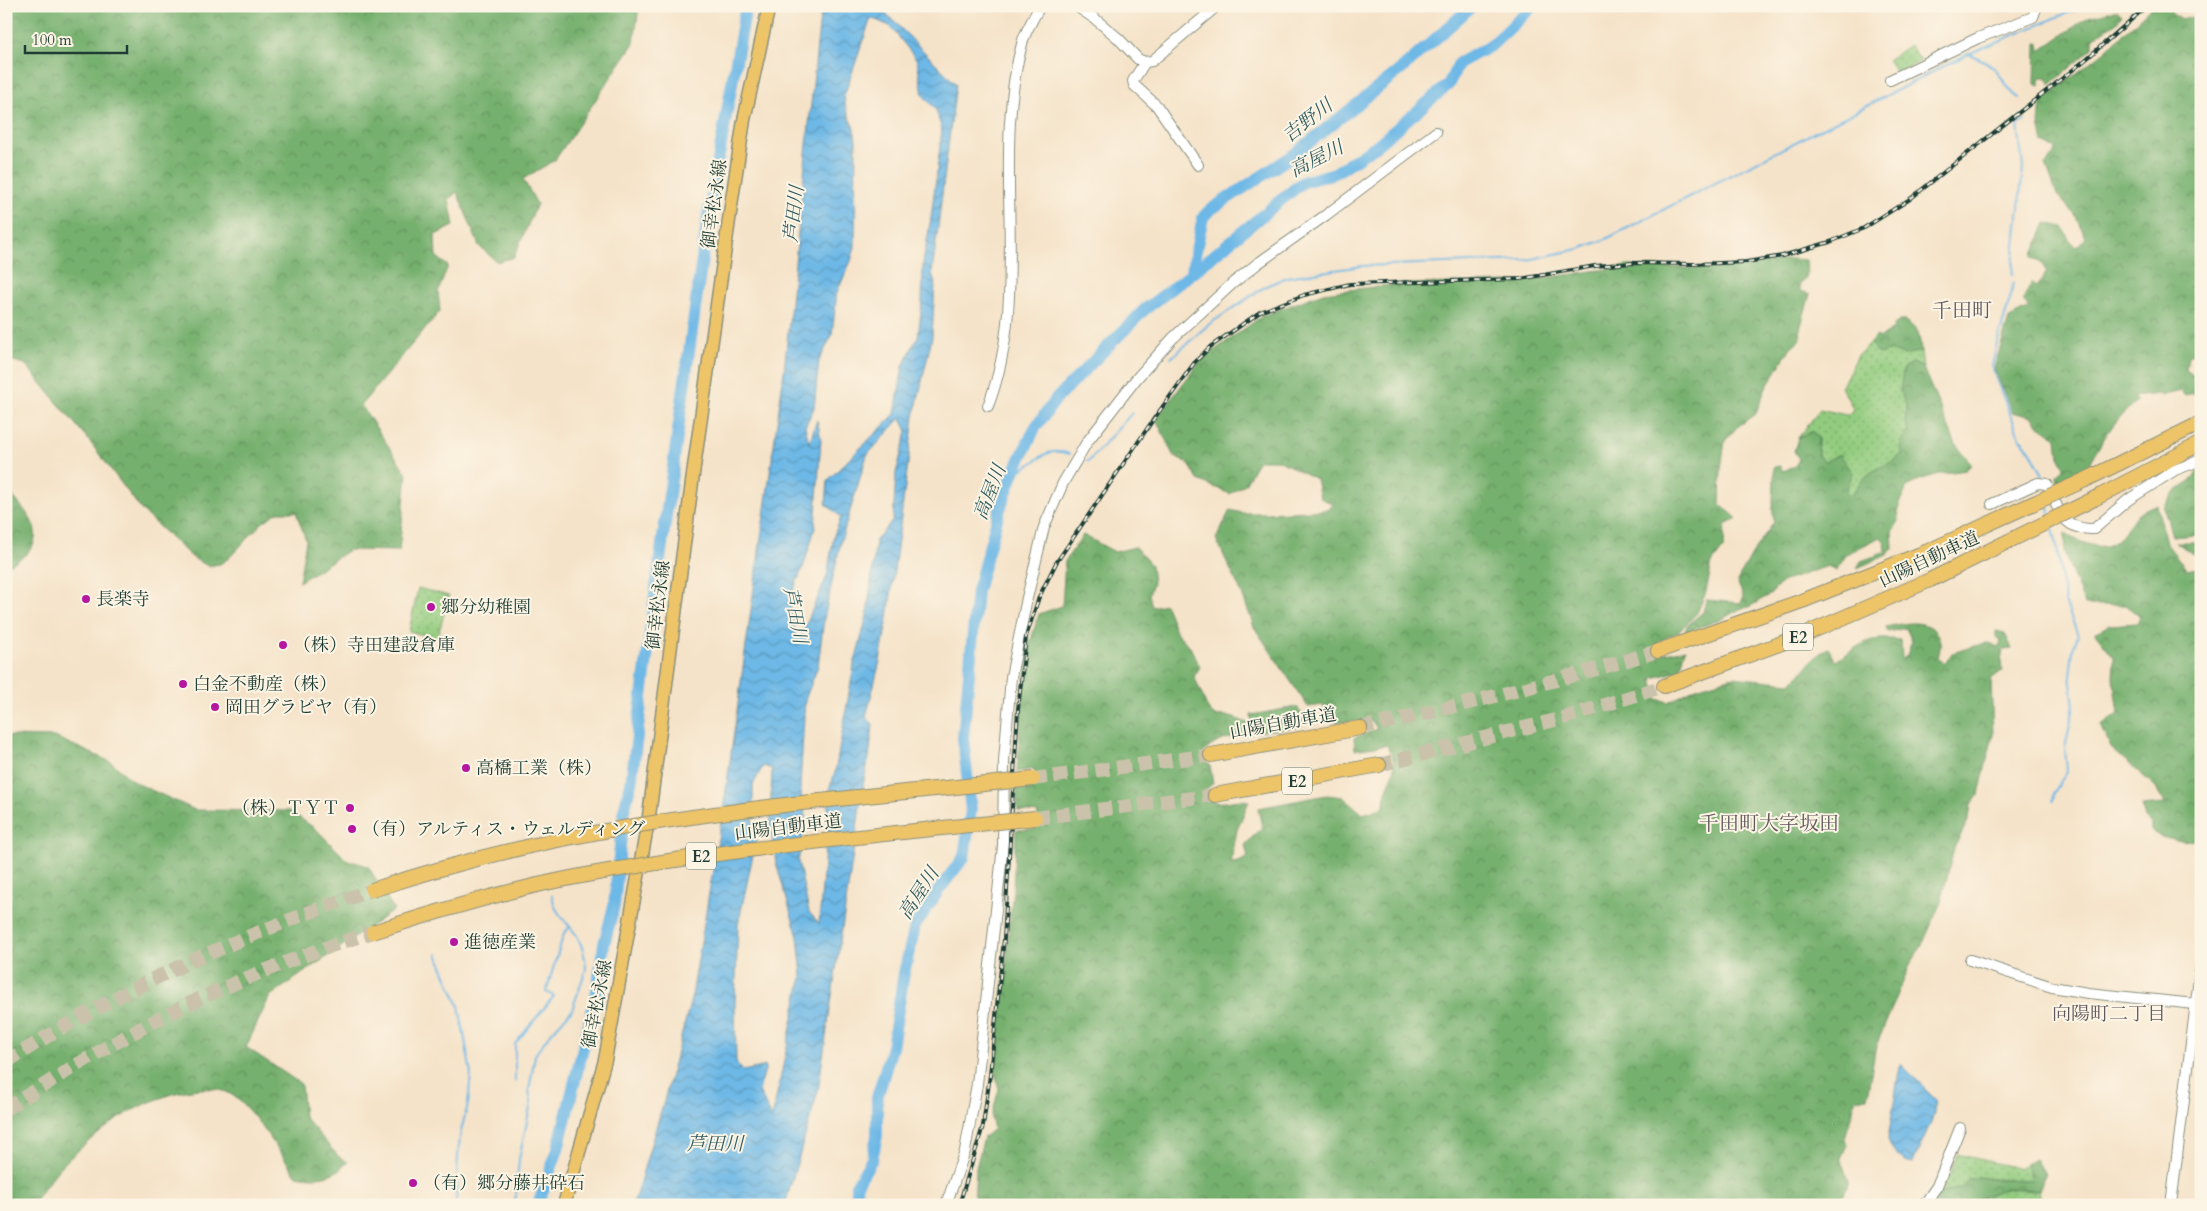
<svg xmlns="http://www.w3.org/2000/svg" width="2207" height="1211" font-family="Cardo,'Noto Serif JP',serif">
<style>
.green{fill:url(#green-dots);stroke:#59845a}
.forest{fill:url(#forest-crowns);stroke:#4a7651}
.water{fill:url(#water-waves);stroke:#467a8d;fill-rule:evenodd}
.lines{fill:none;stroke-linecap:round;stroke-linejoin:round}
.stream{stroke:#6db8e6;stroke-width:2}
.river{stroke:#6db8e6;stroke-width:12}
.highway-tunnel{stroke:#cac2ab;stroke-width:14;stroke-dasharray:14 7;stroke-linecap:butt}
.minor-casing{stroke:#8a907e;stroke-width:12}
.major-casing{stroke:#8a907e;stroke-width:15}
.highway-casing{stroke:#8a907e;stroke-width:16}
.minor{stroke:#fff;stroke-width:10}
.major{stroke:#eec469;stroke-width:12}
.highway{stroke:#eec469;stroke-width:14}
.rail-casing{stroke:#1f3d34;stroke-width:4}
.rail{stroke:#fcf5e5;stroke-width:2;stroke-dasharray:5.5;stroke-linecap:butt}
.highway-bridge-casing{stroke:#8a907e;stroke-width:16;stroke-linecap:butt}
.highway-bridge{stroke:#eec469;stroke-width:14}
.poi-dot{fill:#b5179e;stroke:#fcf5e5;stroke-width:2}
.labels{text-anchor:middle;stroke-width:4;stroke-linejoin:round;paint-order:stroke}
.shield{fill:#fcf5e5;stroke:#617469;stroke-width:1}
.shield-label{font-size:16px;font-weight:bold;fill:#1f3d34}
.street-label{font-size:18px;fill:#1f3d34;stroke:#fcf5e5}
.poi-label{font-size:18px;fill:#1f3d34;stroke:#fcf5e5;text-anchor:start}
.water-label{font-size:19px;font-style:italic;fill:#325c60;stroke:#fcf5e5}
.neighbourhood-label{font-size:19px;fill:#61595e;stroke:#fcf5e5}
.quarter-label{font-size:20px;fill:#61595e;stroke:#fcf5e5}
</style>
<defs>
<pattern id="green-dots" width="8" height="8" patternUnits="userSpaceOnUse" patternTransform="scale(1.25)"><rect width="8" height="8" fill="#93cc7f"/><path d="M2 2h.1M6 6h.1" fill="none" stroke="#77a769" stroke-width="1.8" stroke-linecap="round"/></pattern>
<pattern id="forest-crowns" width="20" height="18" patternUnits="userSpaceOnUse" patternTransform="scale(1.25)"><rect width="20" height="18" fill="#76b06e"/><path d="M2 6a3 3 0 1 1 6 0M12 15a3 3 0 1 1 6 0" fill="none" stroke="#60905b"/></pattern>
<pattern id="water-waves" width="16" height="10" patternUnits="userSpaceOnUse" patternTransform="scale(1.25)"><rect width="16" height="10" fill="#6db8e6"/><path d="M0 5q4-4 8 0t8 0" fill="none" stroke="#5997bb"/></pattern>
</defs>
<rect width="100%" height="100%" fill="#fcf5e5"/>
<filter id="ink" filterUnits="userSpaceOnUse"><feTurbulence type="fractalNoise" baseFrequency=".02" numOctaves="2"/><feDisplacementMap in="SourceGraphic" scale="10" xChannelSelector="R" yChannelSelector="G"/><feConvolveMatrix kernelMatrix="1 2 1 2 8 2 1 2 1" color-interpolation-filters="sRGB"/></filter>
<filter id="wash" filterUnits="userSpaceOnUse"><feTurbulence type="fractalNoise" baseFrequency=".0096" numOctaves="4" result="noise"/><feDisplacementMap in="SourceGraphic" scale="20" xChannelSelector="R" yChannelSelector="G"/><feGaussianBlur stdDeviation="1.12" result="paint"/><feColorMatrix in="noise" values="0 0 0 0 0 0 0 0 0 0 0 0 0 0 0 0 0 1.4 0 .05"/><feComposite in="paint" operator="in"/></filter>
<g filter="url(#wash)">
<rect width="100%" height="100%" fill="#f5e3c9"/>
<!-- green -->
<g class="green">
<polygon points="1910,45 1921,61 1898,73 1887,60"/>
<path d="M1870 343 1879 354 1891 350 1903 355 1921 351 1923 368 1913 363 1904 367 1900 391 1907 407 1905 421 1909 431 1901 441 1902 454C1891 465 1887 463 1875 470 1863 477 1856 487 1850 498L1845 493 1839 454 1825 462 1818 456V439L1812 431 1798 438 1820 409 1846 415 1854 410 1841 387 1858 355Z"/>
<polygon points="418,588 449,596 437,639 409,631"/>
<polygon points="1957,1154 2017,1168 2026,1164 2033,1180 1969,1178 1962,1188 1939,1194 1950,1176"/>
<polygon points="2006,1188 2038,1190 2041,1205 2007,1205 2006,1203 1982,1205 1982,1197"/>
</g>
<!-- forest -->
<g class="forest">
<polygon points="6,6 639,6 634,43 555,160 523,179 537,204 514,257 497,262 479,246 457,192 449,199 454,226 435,235 436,256 448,266 438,292 440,311 361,405 407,474 399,551 349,550 299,582 306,540 296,512 278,512 263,522 229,558 220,564 208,566 193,558 143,512 87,438 25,364 6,359"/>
<path d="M2159 6H2172L2171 13 2182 20 2192 17 2201 26V352L2197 351 2188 356 2186 370 2201 380V399L2196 393 2184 395 2181 391 2161 396 2159 394 2133 397 2137 402C2114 418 2099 445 2087 470L2058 483 2057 475 2064 466 2059 457 2057 438 2039 426 2033 417 2012 412 1994 369 2009 318 2029 308 2023 300 2032 282 2037 287 2047 272 2041 263 2032 257 2046 223 2063 227 2069 240 2076 247 2086 238 2075 215 2057 195 2046 165 2057 149 2043 143 2039 123 2041 101 2104 52 2151 8Z"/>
<polygon points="2117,10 2122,15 2117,22 2093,38 2093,48 2050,85 2047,78 2041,78 2039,86 2035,84 2036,43 2039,43 2040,51 2088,17"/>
<path d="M1792 259 1806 260 1807 277 1799 283 1800 291 1810 294 1800 329 1801 339 1791 347 1766 388 1755 415 1737 427 1725 441 1721 469 1720 504C1725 510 1732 512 1737 519L1725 525 1724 547 1712 563 1706 592 1697 613 1678 632 1658 642 1660 654 1686 649 1680 671 1652 678 1657 699 1669 702 1696 688 1733 677 1790 683C1806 672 1811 657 1828 648L1836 661C1864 643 1866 636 1901 640L1902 660 1907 655 1912 641 1906 628 1888 632 1886 627C1904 623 1935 616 1940 642 1941 646 1939 653 1938 658L1945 664 1952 653C1960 651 1982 643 1988 643 1991 643 1996 646 1999 647L2001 641 1996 637V631L2005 633 2012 649 2003 650 2001 661 2002 671 1991 679 1993 735 1979 794 1971 804 1969 819 1954 848 1941 902 1924 941 1911 963 1876 1046 1867 1097 1856 1099 1845 1138 1847 1145 1841 1158 1849 1181 1844 1195 1815 1205H974L976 1168 984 1137 994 1129 991 1118 999 1089 995 1073 1013 890 1016 830 1035 829 1038 813 1018 811 1016 787 1037 785 1034 769 1017 772 1020 724 1028 649 1039 614 1062 606 1065 561 1083 535 1115 552 1135 547 1151 565 1153 583 1149 595 1152 607 1165 604 1177 633 1190 647 1200 667 1194 676 1208 709 1215 716C1232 714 1237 721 1252 724L1251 715 1297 707 1302 715 1311 711 1301 727C1280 730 1204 733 1202 759L1210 765 1213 783 1202 794C1220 810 1230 797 1249 801L1237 830 1231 863 1239 862 1248 857 1245 845 1262 827 1258 808 1327 795 1343 797 1363 814 1384 807C1384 778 1404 778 1387 745L1355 750 1354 738 1377 729 1372 721 1334 722 1327 714 1323 705 1308 707 1254 627 1242 594 1216 539 1230 510 1242 513H1269L1327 510 1334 504 1320 498 1316 479 1278 460H1259L1245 484 1230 494 1198 480 1189 464 1173 455 1156 419 1201 360 1262 316 1323 293 1399 284 1518 282 1627 266 1715 269Z"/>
<path d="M1900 321H1905C1920 331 1919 333 1921 351L1903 355 1891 350 1879 354 1870 343 1876 336 1881 338 1893 329 1894 325Z"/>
<path d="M1913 363 1923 368 1956 445 1972 464 1966 470 1939 474 1919 480 1907 487 1898 509 1899 521 1892 532 1893 548 1887 555 1857 568 1861 561 1886 552 1885 542 1880 537 1847 554 1836 571 1828 566 1782 582 1771 594 1749 607 1742 608 1720 620 1685 632 1687 625 1703 612 1706 600 1741 603 1743 596 1737 581 1757 546 1774 522C1771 502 1775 487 1774 467L1780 466 1783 471 1795 466 1799 459 1794 451 1798 438 1812 431 1818 439V456L1825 462 1840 454 1853 473 1845 493 1850 497C1857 487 1863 477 1875 470 1887 463 1891 465 1902 454L1901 441 1909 431 1905 421 1907 407 1900 391 1904 367Z"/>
<polygon points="2201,467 2201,532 2198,534 2172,536 2164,508 2174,492 2189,483"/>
<path d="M6 489C22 507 50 532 26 554 21 559 12 563 6 567Z"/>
<path d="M2157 505 2166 543 2187 570 2201 567V840C2182 841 2167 842 2151 831V824L2145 818 2141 806 2164 804 2156 787 2111 748 2101 725 2118 714 2113 678 2114 657 2095 633 2109 625 2137 623 2140 616 2126 605H2085L2064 552 2065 534C2133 571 2114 514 2157 505Z"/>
<polygon points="2176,542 2201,542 2201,561 2199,555 2191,553"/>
<path d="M6 736 55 737 111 762 134 782 195 810 290 811 317 830 347 860 368 866 394 910 270 996 246 1047 301 1084 304 1117 339 1157 348 1162C333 1178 317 1179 296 1175 280 1153 253 1109 232 1095 205 1077 146 1101 121 1117 103 1129 85 1144 70 1158 55 1171 44 1189 31 1205H6Z"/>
<polygon points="2036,1159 2045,1174 2038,1190 2006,1188 1982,1197 1982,1205 1932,1205 1939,1194 1962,1188 1969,1178 2032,1180 2026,1164"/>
</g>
<!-- water -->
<g class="water">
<path d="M823 6H879L956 84 932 274 935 283 932 337 914 417 888 618 880 661 866 717 873 724 869 758 864 780 818 1091 785 1205H633L664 1101 692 996 725 797 784 372 819 25ZM871 18 890 26 917 60 923 95 936 110 942 130 931 218 923 263 922 304 918 336 903 366 895 414 828 480 826 504 841 517 834 535 827 576 800 638 796 636 789 600 804 565 815 528 821 439 817 420 809 443 805 426 814 408 819 361 832 335 837 292 851 261 855 247 856 141C855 122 845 115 844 96ZM901 418 907 431 896 473 893 520 876 540 867 616 854 665 835 773 830 786 819 924 809 912 798 861 806 822 800 787 805 700 818 666 824 619 841 541 867 455ZM763 766 772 769 770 823 776 863 798 937 802 975 772 1118 759 1091 766 1066 743 1071 736 1062 735 1002 738 925 756 841 753 824V785Z"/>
<path d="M1900 1065H1902L1937 1100 1934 1115 1913 1163C1901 1162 1891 1150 1888 1139Z"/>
</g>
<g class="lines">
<!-- stream -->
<g class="stream">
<path d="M1968 54C1978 58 1989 62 1996 70 2004 79 2008 92 2019 98"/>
<polyline points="2012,275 2023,167 2018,126 2025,120"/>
<path d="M2013 283C2009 313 1995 339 1992 369L2020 438 2030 450 2043 475"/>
<polyline points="1171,358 1208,325 1266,286 1287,277 1362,266 1527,260 1579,249 1604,240 1968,54 2084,6"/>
<polyline points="1087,461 1089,461 1132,413"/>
<path d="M1014 472C1040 465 1040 445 1070 454"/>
<polyline points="2048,503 2050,513"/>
<polyline points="2052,525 2056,541 2065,602 2078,635 2073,649 2070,676 2074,706 2065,748 2067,771 2054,793 2053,800"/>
<polyline points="437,954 459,1006 471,1074 468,1104 461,1131 458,1154 456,1201"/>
<polyline points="515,1081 515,1044 554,996 546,992 564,933 570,927"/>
<path d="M515 1205 519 1159 531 1103 529 1090 535 1055 546 1039 572 1010 586 969C586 958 581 940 574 932 563 917 555 914 552 895"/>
</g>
<!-- river -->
<g class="river">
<polyline points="1191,274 1203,217 1210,210 1292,156 1404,67 1472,6"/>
<polyline points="623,814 631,783 655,595 708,216 746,6"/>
<polyline points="538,1205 558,1149 597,991 604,944 614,906 621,836"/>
<polyline points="857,1205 856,1186 872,1159 877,1136 877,1098 892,1047 904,973 915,926 941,887 964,857 971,810 963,738 977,591 999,512 1014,472 1035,428 1056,399 1144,310 1191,274 1303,182 1335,173 1377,145 1448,85 1459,63 1492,45 1533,6"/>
</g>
</g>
</g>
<g filter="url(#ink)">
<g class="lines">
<!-- highway-tunnel -->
<g class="highway-tunnel">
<path d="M1360 728C1461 706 1560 680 1658 651"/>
<polyline points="1379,765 1567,717 1664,686"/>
<polyline points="1033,779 1211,755"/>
<polyline points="1035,818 1215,795"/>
<path d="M6 1062C122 987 242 935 372 890"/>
<path d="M6 1109C77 1064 149 1020 226 987 274 966 323 948 373 932"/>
</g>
<defs>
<g id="minor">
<polyline points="1076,6 1094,18 1118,38 1138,59 1145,62 1152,61 1217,6"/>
<polyline points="1145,62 1133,81 1134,85 1157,106 1198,165"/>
<polyline points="1890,80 1978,38 2033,17 2037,6"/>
<path d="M988 406C1033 289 989 159 1023 40 1027 29 1034 17 1040 6"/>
<path d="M1992 504 2038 483 2047 484C2058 508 2062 531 2094 529L2128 500 2175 470 2201 460"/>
<polyline points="1970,960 2052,987 2088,993 2195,1004"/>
<polyline points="946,1205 965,1151 977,1084 1003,846 1004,761 1011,677 1027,598 1044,527 1063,483 1087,442 1137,378 1173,338 1233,283 1257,264 1326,215 1436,132"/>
<polyline points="1924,1205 1937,1186 1960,1128"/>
<polyline points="2171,1205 2201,962"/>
</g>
<polyline id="major" points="564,1205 605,1060 649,816 694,467 732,199 744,120 769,6"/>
<g id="highway">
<polyline points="2085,480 2201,423"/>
<polyline points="2094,499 2201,443"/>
<polyline points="1658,651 1802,601 1926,552"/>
<polyline points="1664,686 1801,636 1930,580"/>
<polyline points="1211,755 1360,728"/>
<polyline points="1215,795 1379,765"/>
</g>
</defs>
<!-- minor casing -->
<use href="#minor" class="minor-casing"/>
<!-- major casing -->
<use href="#major" class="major-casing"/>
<!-- highway casing -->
<use href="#highway" class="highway-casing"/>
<!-- minor -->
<use href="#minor" class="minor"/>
<!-- major -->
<use href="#major" class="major"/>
<!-- highway -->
<use href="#highway" class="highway"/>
<defs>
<polyline id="rail" points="959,1205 983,1126 990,1075 1004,939 1018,709 1026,637 1039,597 1056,563 1153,420 1195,362 1210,347 1260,312 1304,295 1350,284 1520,279 1595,266 1633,263 1693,264 1747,262 1782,256 1830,242 1864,228 1910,199 2084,61 2147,6"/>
</defs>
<!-- rail casing -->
<use href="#rail" class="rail-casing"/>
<!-- rail -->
<use href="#rail" class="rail"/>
<defs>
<g id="highway-bridge">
<polyline points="1926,552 2085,480"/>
<polyline points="1930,580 2094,499"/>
<path d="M372 890C433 870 495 853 558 840 714 808 874 796 1033 779"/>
<path d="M373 932C432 913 491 895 551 882 711 849 874 836 1035 818"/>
</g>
</defs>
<!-- highway-bridge casing -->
<use href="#highway-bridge" class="highway-bridge-casing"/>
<!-- highway-bridge -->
<use href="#highway-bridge" class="highway-bridge"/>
</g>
</g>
<!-- markers -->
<g class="poi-dot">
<circle cx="86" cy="599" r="5"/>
<circle cx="431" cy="607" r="5"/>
<circle cx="283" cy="645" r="5"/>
<circle cx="183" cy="684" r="5"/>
<circle cx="215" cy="707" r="5"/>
<circle cx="466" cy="768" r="5"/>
<circle cx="350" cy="808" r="5"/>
<circle cx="352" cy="829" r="5"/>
<circle cx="454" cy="942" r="5"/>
<circle cx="413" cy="1183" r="5"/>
</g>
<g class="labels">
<!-- shield labels -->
<g class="shield">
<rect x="1783" y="623.5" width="30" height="27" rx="4"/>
<rect x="1282" y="767.5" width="30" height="27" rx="4"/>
<rect x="686" y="842.5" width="30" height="27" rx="4"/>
</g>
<g class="shield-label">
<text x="1798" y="643">E2</text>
<text x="1297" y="787">E2</text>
<text x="701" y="862">E2</text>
</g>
<!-- street labels -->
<g class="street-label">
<text transform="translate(714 204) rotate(-82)" y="6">御幸松永線</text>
<text transform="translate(1929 559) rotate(-25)" y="6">山陽自動車道</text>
<text transform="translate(658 605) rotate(-83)" y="6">御幸松永線</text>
<text transform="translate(1283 723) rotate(-10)" y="6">山陽自動車道</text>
<text transform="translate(788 827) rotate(-7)" y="6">山陽自動車道</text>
<text transform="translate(597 1004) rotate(-79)" y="6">御幸松永線</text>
</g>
<!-- poi labels -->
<g class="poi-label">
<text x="96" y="605">長楽寺</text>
<text x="441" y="613">郷分幼稚園</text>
<text x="293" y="651">（株）寺田建設倉庫</text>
<text x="193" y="690">白金不動産（株）</text>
<text x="225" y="713">岡田グラビヤ（有）</text>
<text x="476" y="774">高橋工業（株）</text>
<text x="340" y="814" text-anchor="end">（株）ＴＹＴ</text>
<text x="362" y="835">（有）アルティス・ウェルディング</text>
<text x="464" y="948">進徳産業</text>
<text x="423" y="1189">（有）郷分藤井砕石</text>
</g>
<!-- water labels -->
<g class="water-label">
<text transform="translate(1307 120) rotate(-38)" y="7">吉野川</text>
<text transform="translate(1316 158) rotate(-27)" y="7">高屋川</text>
<text transform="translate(793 214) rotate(-83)" y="7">芦田川</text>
<text transform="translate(989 492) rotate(-69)" y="7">高屋川</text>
<text transform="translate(796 615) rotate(79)" y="7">芦田川</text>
<text transform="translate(918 893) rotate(-57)" y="7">高屋川</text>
<text x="715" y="1150">芦田川</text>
</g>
<!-- neighbourhood labels -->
<g class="neighbourhood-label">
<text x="2109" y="1020">向陽町二丁目</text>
</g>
<!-- quarter labels -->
<g class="quarter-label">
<text x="1962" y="317">千田町</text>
<text x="1769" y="830">千田町大字坂田</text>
</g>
</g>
<!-- margin -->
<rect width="2207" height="1211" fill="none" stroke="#fcf5e5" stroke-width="25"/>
<!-- scale -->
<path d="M25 45v8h102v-8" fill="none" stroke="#1f3d34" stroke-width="2.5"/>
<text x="32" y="45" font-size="15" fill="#1f3d34" stroke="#fcf5e5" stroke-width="4" paint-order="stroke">100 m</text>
</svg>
